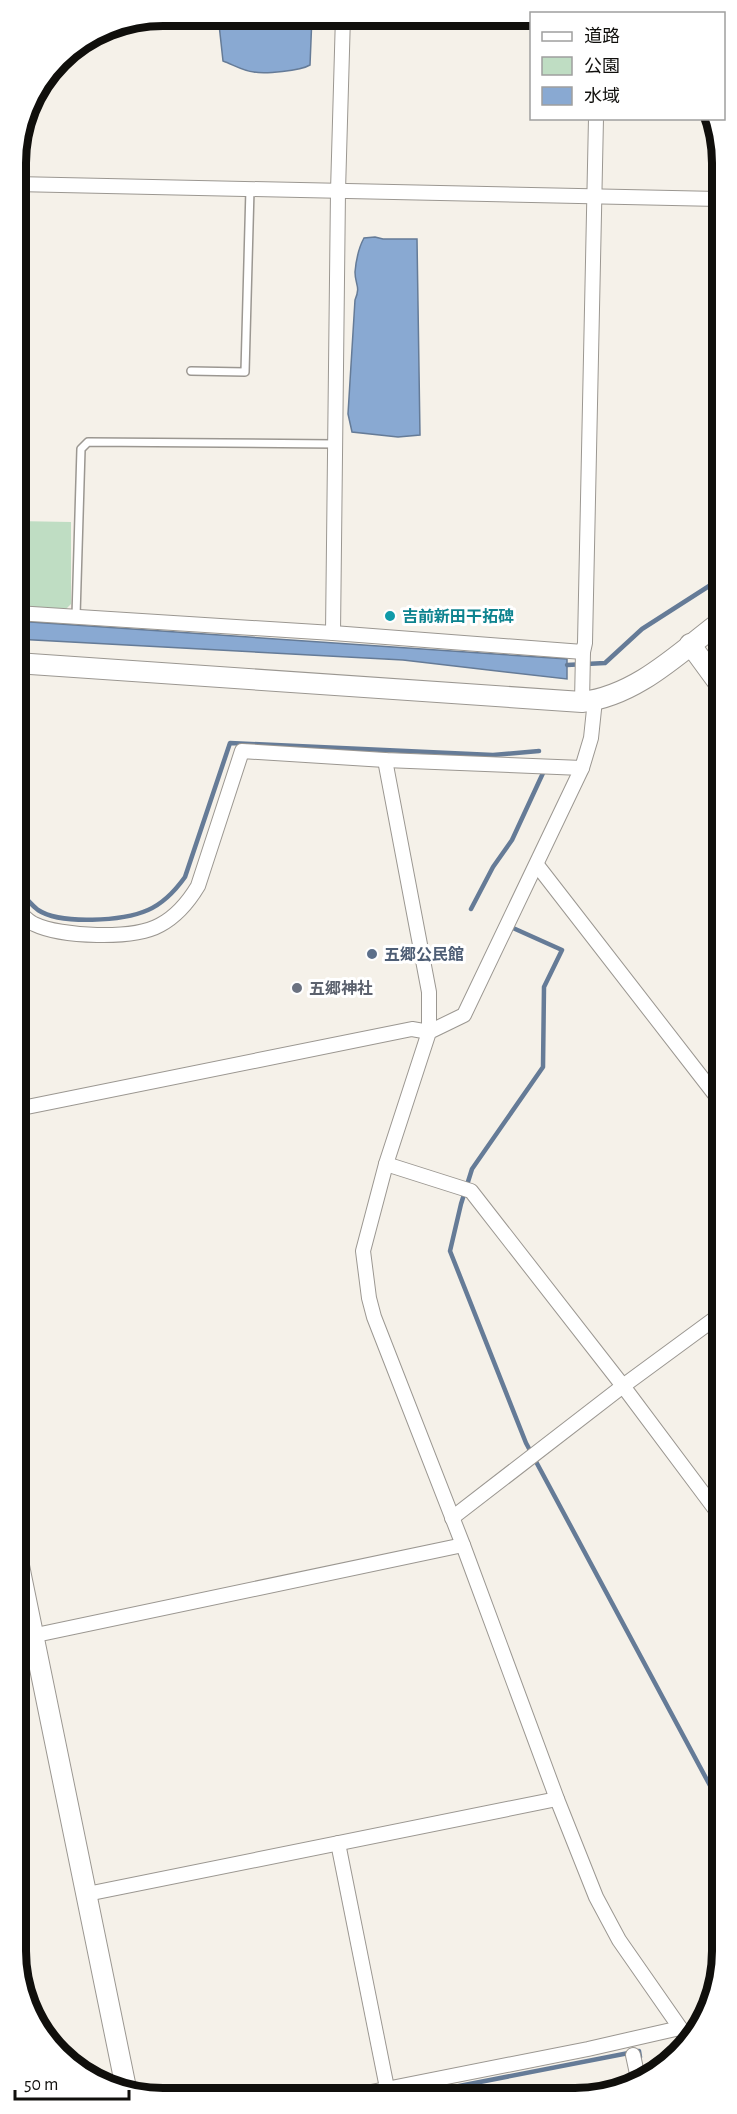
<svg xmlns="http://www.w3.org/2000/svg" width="737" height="2114" font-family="'Alegreya Sans','Noto Sans JP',sans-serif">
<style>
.green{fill:#bfddc3}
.water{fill:#89a9d2;stroke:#657b97;stroke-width:1.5}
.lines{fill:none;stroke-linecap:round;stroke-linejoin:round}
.stream{stroke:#657b97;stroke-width:4.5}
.lane-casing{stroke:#9b9791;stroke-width:10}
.street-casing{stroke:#9b9791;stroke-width:16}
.secondary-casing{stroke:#9b9791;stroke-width:22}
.lane{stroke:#fff;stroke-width:7}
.street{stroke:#fff;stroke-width:14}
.secondary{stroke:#fff;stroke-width:20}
.culture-dot{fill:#0f9aa8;stroke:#fff;stroke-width:2}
.service-dot{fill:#5c6f8a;stroke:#fff;stroke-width:2}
.worship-dot{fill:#6b7280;stroke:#fff;stroke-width:2}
.labels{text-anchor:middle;stroke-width:6;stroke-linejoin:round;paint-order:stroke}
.culture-label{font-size:16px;font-weight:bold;fill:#0d838f;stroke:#fff;text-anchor:start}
.service-label{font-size:16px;font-weight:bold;fill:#4e5e75;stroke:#fff;text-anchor:start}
.worship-label{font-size:16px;font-weight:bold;fill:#5b616d;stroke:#fff;text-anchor:start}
.rim{fill:none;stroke:#100f0c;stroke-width:8}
</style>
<rect width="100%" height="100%" fill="#f5f1e9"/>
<!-- green -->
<polygon class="green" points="16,521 71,522 71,604 65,610 16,607"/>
<!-- water -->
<g class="water">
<path d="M218 15 312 16 310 65C300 71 265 74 254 72 243 71 232 64 223 61Z"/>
<path d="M375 237 383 239H417L420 435 398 437 352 432 348 414 355 300C361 286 355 285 355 272 356 261 359 247 364 238Z"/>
<polygon points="16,621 567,659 567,679 403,660 16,639"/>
</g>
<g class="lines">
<!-- stream -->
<g class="stream">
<polyline points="567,665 605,663 642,629 720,579"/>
<path d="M16 886C23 895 29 903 38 910 61 925 123 921 148 910 164 903 175 891 185 877L230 743 493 755 539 751"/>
<polyline points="471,909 493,867 512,840 543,773"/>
<polyline points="513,928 562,950 544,987 543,1067 472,1169 461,1204 450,1251 526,1443 721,1806"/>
<polyline points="408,2096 639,2051 640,2057"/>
</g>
<defs>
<g id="lane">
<polyline points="191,371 245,372 250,189"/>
<polyline points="76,616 81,449 88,442 335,444"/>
</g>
<g id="street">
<polyline points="15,184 719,199"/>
<polyline points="16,613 333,633 583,652 585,643 596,118"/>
<polyline points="333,633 338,191 343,16"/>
<polyline points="595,700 591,738 582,768 464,1015 429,1032 386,1164 363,1251 369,1298 374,1317 463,1545 557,1799 596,1897 619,1940 690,2042"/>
<polyline points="582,702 583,652"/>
<polyline points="537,865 720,1101"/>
<path d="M16 909C22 914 27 921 34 924 61 937 133 940 160 925 177 916 189 901 198 886L242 751 385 760 582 768"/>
<polyline points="17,1109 412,1029 429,1032 429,992 385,760"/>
<polyline points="386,1164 471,1191 623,1386 718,1513 721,1515"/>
<polyline points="452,1518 623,1386 721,1314"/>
<polyline points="17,1639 463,1545"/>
<polyline points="338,1843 387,2088"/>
<polyline points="87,1894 557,1799"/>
<polyline points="633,2055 639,2083"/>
<polyline points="351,2096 588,2049 680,2028"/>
</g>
<g id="secondary">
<polyline points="690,644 720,685"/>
<path d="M16 663 582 702C636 696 679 653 720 622"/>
<polyline points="17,1556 127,2093"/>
</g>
</defs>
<!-- lane casing -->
<use href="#lane" class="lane-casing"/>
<!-- street casing -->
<use href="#street" class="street-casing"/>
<!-- secondary casing -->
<use href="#secondary" class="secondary-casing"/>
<!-- lane -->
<use href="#lane" class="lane"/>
<!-- street -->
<use href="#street" class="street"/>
<!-- secondary -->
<use href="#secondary" class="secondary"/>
</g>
<!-- markers -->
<circle class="culture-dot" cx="390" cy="616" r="6"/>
<circle class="service-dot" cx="372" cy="954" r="6"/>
<circle class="worship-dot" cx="297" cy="988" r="6"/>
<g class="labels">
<!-- culture labels -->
<g class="culture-label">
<text x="402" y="622">吉前新田干拓碑</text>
</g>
<!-- service labels -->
<g class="service-label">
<text x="384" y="960">五郷公民館</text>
</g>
<!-- worship labels -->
<g class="worship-label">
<text x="309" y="994">五郷神社</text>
</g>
</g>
<!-- crop -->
<path d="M0 0H737V2114H0ZM163 26H575A137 137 0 0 1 712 163V1951A137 137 0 0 1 575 2088H163A137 137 0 0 1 26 1951V163A137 137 0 0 1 163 26Z" fill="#fff" fill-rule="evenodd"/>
<path class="rim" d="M163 26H575A137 137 0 0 1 712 163V1951A137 137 0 0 1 575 2088H163A137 137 0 0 1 26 1951V163A137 137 0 0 1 163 26Z"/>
<!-- legend -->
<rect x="530" y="12" width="195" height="108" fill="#ffffff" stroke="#9f9f9e" stroke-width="1.5"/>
<rect x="542" y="32" width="30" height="9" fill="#ffffff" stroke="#9f9f9e" stroke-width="1.5"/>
<text x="584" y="42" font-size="18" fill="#100f0c">道路</text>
<rect x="542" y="57" width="30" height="18" fill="#bfddc3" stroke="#9f9f9e" stroke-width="1.5"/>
<text x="584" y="72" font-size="18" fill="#100f0c">公園</text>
<rect x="542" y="87" width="30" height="18" fill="#89a9d2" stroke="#9f9f9e" stroke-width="1.5"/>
<text x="584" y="102" font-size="18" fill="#100f0c">水域</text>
<!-- scale -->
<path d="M15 2090v9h114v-9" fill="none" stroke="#100f0c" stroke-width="3"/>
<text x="24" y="2090" font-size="18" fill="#100f0c" stroke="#ffffff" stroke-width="4.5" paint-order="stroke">50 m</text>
</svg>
